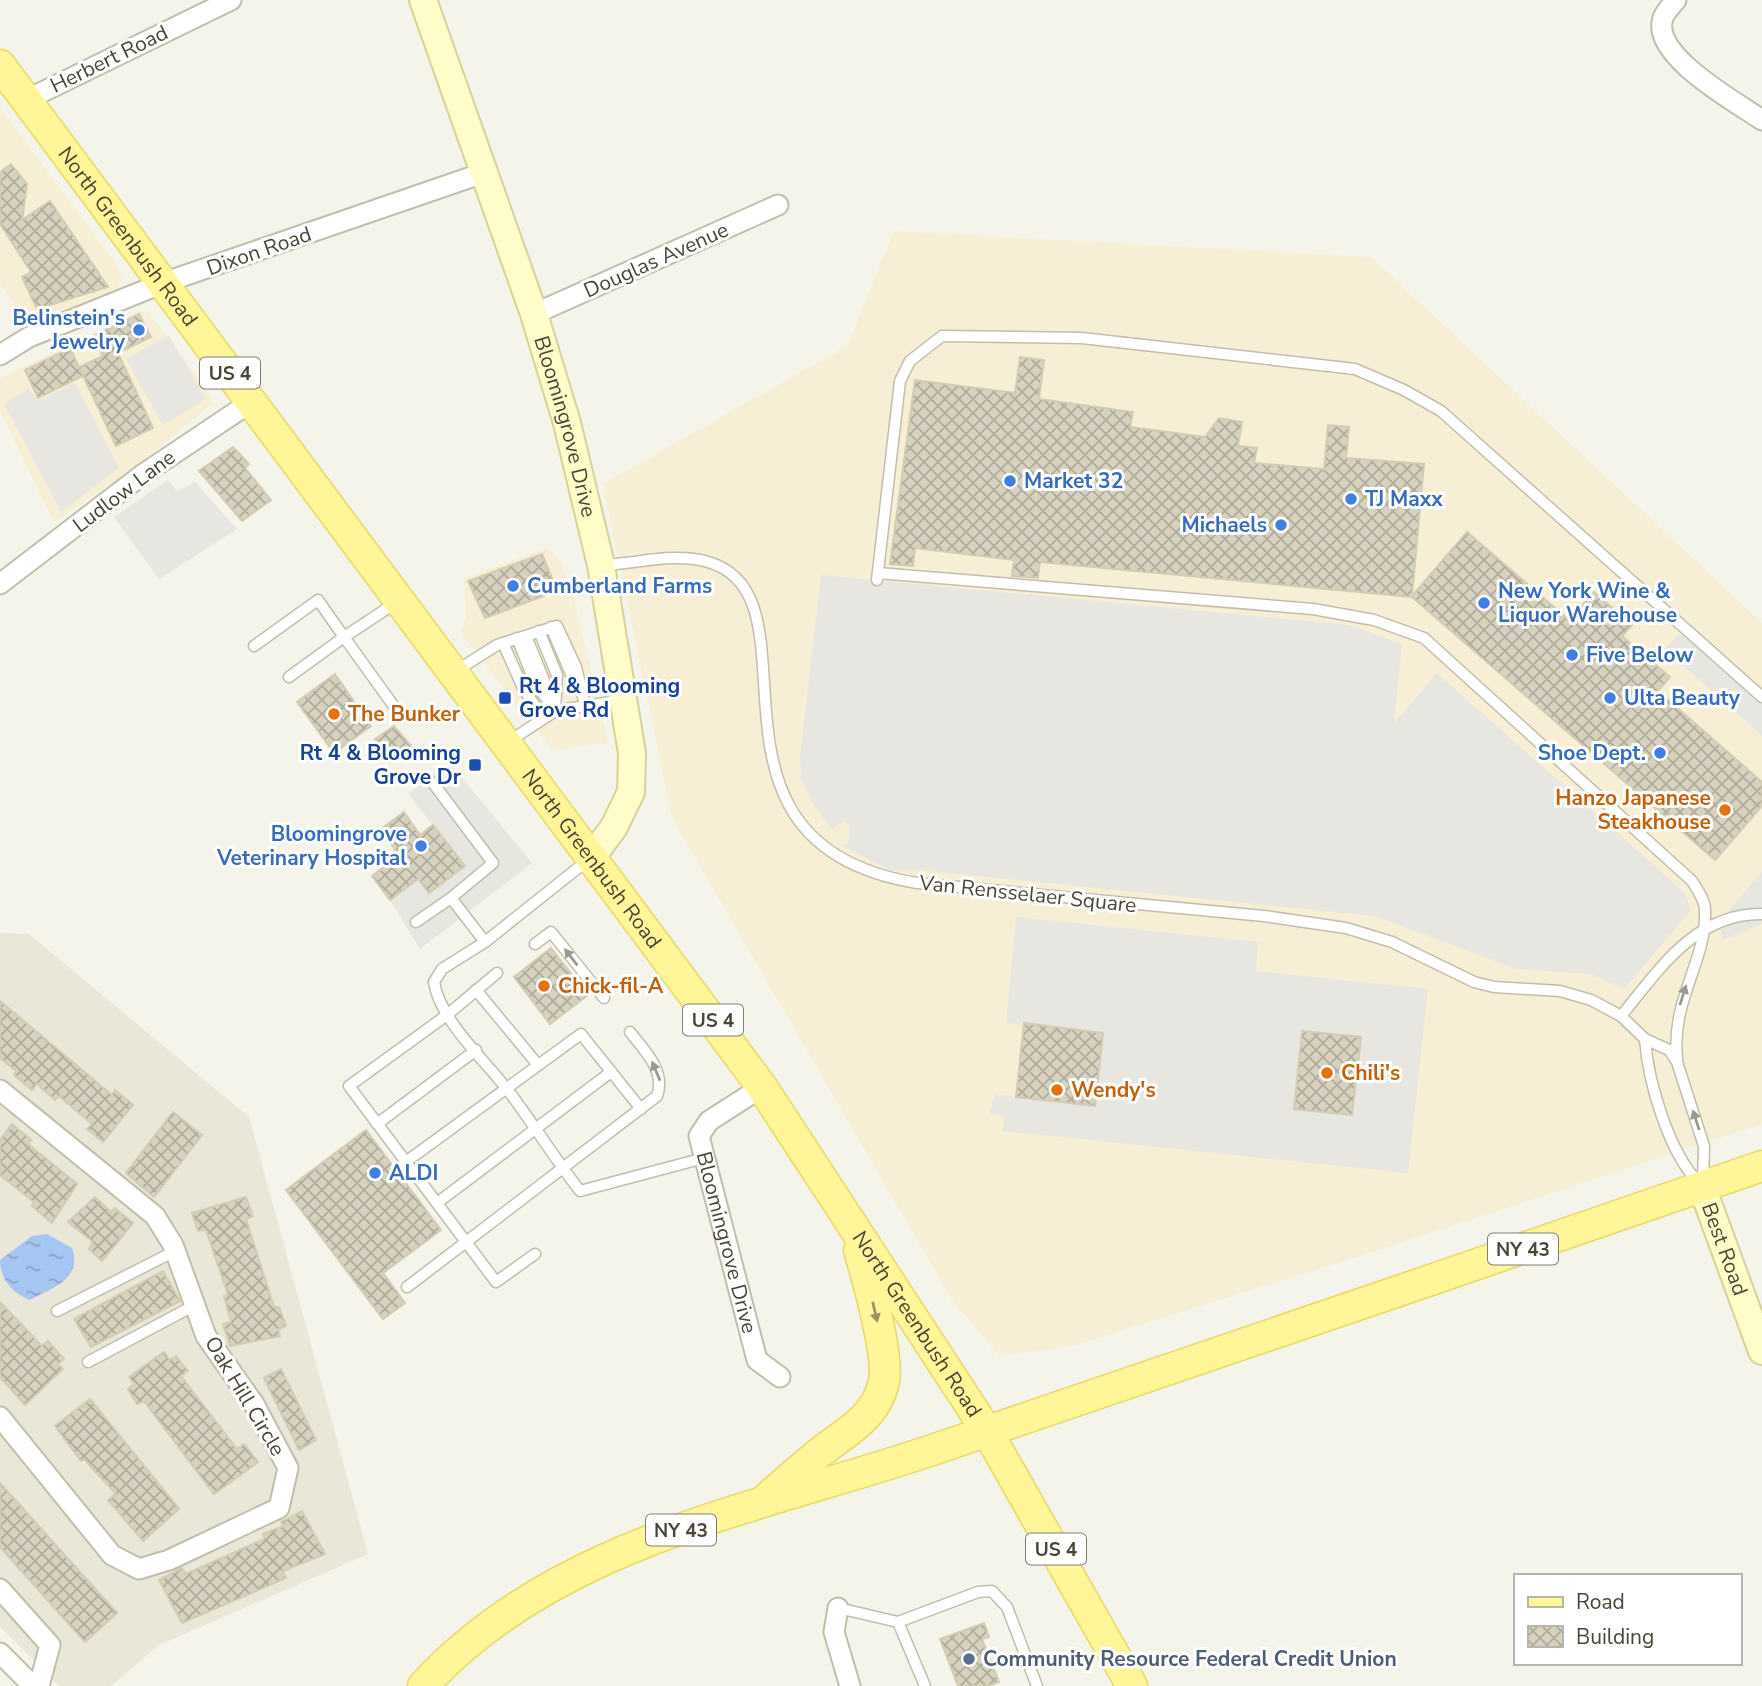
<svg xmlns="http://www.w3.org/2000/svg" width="1762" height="1686" font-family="'Nunito Sans',sans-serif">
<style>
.residential{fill:#e9e7d8}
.commercial{fill:#f7efd5}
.parking{fill:#e7e6e1;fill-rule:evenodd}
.water{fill:url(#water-ripples)}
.building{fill:url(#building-cross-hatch);stroke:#d3ccb2;stroke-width:2}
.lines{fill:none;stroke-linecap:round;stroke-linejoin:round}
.lane-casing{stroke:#c1beac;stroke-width:13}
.street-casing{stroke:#c1beac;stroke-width:23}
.secondary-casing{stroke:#d6d299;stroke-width:30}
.primary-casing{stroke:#e8d965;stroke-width:33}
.lane{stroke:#fff;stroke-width:10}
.street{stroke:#fff;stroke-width:19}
.secondary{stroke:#fffcca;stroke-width:26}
.primary{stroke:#fff599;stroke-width:30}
.oneway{fill:#9b9991}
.oneway2{fill:#9b9563}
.shop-dot{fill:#3f7fe0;stroke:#fff;stroke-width:2.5}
.transit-dot{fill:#1a4fb4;stroke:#fff;stroke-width:2.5}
.food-dot{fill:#e8710a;stroke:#fff;stroke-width:2.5}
.service-dot{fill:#5c6f8a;stroke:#fff;stroke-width:2.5}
.labels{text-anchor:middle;stroke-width:6;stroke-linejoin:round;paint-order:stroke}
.shield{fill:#fff;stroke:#807e73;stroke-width:2}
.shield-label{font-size:19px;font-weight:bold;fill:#4a4637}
.street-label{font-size:21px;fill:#4a4637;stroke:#fff}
.shop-label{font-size:21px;font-weight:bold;fill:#366cbe;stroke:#fff;text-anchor:start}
.transit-label{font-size:21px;font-weight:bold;fill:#164399;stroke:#fff;text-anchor:start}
.food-label{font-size:21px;font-weight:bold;fill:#c56008;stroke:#fff;text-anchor:start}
.service-label{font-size:21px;font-weight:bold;fill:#4e5e75;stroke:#fff;text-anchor:start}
</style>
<defs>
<pattern id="water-ripples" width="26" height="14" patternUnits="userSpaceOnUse" patternTransform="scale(1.75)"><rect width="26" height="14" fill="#a5c5f3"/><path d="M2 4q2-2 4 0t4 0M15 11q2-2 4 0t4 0" fill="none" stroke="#88a2c6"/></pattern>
<pattern id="building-cross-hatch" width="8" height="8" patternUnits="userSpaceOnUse" patternTransform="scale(1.75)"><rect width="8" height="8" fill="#d7d2bf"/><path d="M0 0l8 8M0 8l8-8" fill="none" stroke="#b0ac9c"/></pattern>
</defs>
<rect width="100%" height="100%" fill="#f5f4ea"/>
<!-- residential -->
<polygon class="residential" points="0,933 29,934 249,1117 368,1554 159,1645 111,1686 59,1686 0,1627"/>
<!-- commercial -->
<g class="commercial">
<polygon points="0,107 124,275 117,289 50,317 26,319 0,284"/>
<polygon points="894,231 1371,257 1762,623 1762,1124 1376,1251 1073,1346 999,1356 952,1300 672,818 603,484 847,346"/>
<polygon points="138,312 148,312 206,388 213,403 139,464 54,522 0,411 0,378"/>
<polygon points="548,548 560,560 573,595 608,742 553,751 460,632 466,617 464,578"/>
</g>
<!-- parking -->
<g class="parking">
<polygon points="169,336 206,399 163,425 126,359"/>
<polygon points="75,383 119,468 61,512 4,403 29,389 38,401"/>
<polygon points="168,480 177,491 195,482 237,529 159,579 114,517"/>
<polygon points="821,575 1348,625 1402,644 1394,723 1437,673 1685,893 1691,910 1624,989 1591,974 1517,969 1374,916 919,870 890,870 842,846 848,842 850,826 843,821 833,830 812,803 801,779 800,756"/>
<polygon points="1684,628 1762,697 1762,736 1665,649"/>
<polygon points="449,762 532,863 420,949 390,900 418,879 430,893 465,866 408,794"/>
<polygon points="1762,872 1762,924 1723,940 1719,922"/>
<path d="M1016 917 1258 942 1256 971 1428 989 1408 1173 1003 1131 1004 1116 990 1114 994 1094 1095 1105 1103 1033 1006 1023ZM1303 1031 1361 1037 1352 1115 1294 1109Z"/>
</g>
<!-- water -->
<path class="water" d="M47 1234 72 1248C83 1279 52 1288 30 1300 12 1293 0 1279 0 1260L32 1236Z"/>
<!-- building -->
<g class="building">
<polygon points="11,164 27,184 22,220 50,201 108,287 37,309 22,277 31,272 0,224 0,172"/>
<polygon points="139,314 151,337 118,353 153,428 116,446 79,367 103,356 93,336"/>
<polygon points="70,348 83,376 38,398 25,370"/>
<polygon points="1020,357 1044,360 1039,399 1133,412 1130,427 1205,437 1219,418 1242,422 1238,446 1257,448 1254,463 1324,469 1328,425 1349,427 1346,458 1424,464 1412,596 1467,532 1569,620 1594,592 1632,625 1622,636 1670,677 1658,691 1762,782 1762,806 1715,860 1412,597 1040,562 1038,578 1012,576 1014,560 915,548 913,566 890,564 915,380 1015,393"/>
<polygon points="233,447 249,464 245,468 271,500 242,521 199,471"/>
<polygon points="542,554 557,591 485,618 468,581"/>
<polygon points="335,674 371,726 334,753 297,702"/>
<polygon points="394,726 412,747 390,762 375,739"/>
<polygon points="404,812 420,835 433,825 465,866 429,893 418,879 390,900 372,876 399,856 381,829"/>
<polygon points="551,948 588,995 550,1024 514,977"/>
<polygon points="0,1001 112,1095 115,1090 133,1105 103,1142 87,1129 92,1124 59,1096 55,1100 37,1084 32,1090 14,1075 16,1071 0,1058"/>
<polygon points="1024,1023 1103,1033 1095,1106 1016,1097"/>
<polygon points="1302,1031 1361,1037 1352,1115 1294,1109"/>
<polygon points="173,1112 202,1135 154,1197 126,1173"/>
<polygon points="12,1124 31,1140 28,1144 77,1184 52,1223 32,1206 34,1202 0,1175 0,1140"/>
<polygon points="366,1130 441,1230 383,1273 405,1303 383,1319 286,1190"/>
<polygon points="95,1197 111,1212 115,1208 133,1223 102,1261 89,1249 93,1242 68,1222"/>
<polygon points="246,1197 253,1216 246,1219 274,1307 279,1307 286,1326 278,1329 280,1336 230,1346 223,1324 231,1322 224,1296 228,1295 206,1230 198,1231 192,1213"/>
<polygon points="163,1271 180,1301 91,1347 74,1319"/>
<polygon points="0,1302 42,1346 48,1341 64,1359 58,1364 63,1369 25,1405 0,1377"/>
<polygon points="164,1352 170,1360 176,1356 188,1371 181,1376 237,1449 244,1444 258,1462 214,1494 144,1401 137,1404 128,1389 134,1384 129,1377"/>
<polygon points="281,1369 316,1440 299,1450 264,1378"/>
<polygon points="90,1399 179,1509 143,1541 108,1500 116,1494 84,1459 81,1461 55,1426"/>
<polygon points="0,1483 117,1613 85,1642 0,1547"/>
<polygon points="302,1511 325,1554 283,1571 286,1578 182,1623 159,1580 182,1568 186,1574 264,1539 263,1534 284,1526 281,1522"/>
<polygon points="984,1623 989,1637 982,1639 999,1682 988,1686 958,1686 940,1639"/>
</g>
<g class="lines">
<defs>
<g id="lane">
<path d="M601 565C636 564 674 552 708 562 828 596 675 844 917 883L1264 916 1346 928 1392 942 1474 982 1494 987 1560 991 1591 1000 1621 1016 1645 1039 1669 1050 1677 1062 1704 1146 1703 1183"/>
<path d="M878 573 1313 609 1374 620 1424 638 1692 881C1697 889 1705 900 1705 910 1707 961 1671 999 1677 1058"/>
<polyline points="877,580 900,381 910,361 942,336 1082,338 1355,369 1404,390 1441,411 1762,697"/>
<polyline points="551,627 577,688"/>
<polyline points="539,631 557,675 555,711"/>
<polyline points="526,636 552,700"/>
<polyline points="517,638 535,683 555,710"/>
<polyline points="503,643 523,688 542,716"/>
<polyline points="254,646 318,600 344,637 397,602"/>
<polyline points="456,671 497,645 557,626 576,667 585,705"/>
<polyline points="289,677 344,637 393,705"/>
<polyline points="508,742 555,711 622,700"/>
<polyline points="433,783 493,863 451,898 485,942"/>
<path d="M588 860 485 942 442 969 434 982C440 1021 486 1061 510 1093 534 1125 555 1159 580 1191L704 1158"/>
<polyline points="416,922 451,898"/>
<polyline points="535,944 551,932 604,998"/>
<path d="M497 973 447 1015 349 1086 466 1242 657 1096C666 1071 645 1051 630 1032"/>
<polyline points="476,990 538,1065"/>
<path d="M1621 1016C1659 970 1695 913 1762 914"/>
<path d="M1645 1039C1648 1082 1669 1153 1699 1183"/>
<polyline points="377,1124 476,1050"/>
<polyline points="407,1161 581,1034 641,1109"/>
<polyline points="437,1203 611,1072"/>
<polyline points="407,1287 466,1242 496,1282 535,1254"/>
<polyline points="57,1311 175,1251"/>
<polyline points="88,1362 195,1305"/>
<polyline points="838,1608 898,1622 978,1592 992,1591 1007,1607 1037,1686"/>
<polyline points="898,1622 925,1686"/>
</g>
<g id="street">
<path d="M1676 0C1672 5 1665 12 1663 18 1650 55 1736 102 1762 120"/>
<polyline points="26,100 231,0"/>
<polyline points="534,314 778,205"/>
<polyline points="0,355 29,337 163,283 483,173"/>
<polyline points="0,584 142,475 251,402"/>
<path id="s1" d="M762 1087 709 1121 699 1136 757 1360 780 1377"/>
<polyline points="0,1090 155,1216 173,1245 206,1336 254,1404 288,1468 279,1508 169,1560 139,1569 112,1555 0,1417"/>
<polyline points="0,1589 50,1645 39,1686"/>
<polyline points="838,1608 834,1632 850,1686"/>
<polyline points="0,1653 33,1686"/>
</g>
<g id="secondary">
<path id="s2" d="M423 0 534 314 567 423 601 565 632 753 631 792 614 827 591 858"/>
<path id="s3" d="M1702 1187 1762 1351"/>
</g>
<g id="primary">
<path id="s4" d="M0 65 762 1087 987 1431 1132 1686"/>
<path d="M769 1496C785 1482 801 1468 818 1454 844 1433 877 1418 884 1381 889 1355 867 1277 859 1250"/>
<path d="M423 1686C557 1539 765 1508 944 1446 1216 1352 1490 1261 1762 1166"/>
</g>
</defs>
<!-- lane casing -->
<use href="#lane" class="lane-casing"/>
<!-- street casing -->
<use href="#street" class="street-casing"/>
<!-- secondary casing -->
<use href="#secondary" class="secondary-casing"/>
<!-- primary casing -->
<use href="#primary" class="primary-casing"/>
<!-- lane -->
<use href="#lane" class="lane"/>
<!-- street -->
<use href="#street" class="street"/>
<!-- secondary -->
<use href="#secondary" class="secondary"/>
<!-- primary -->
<use href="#primary" class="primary"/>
</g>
<!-- one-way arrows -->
<defs><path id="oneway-solid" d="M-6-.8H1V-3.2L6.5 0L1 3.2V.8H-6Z" transform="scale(1.75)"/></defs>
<g class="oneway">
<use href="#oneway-solid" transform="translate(571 957) rotate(-128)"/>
<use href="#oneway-solid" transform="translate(1683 995) rotate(-73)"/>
<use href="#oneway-solid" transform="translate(656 1071) rotate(-113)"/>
<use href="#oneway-solid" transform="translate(1696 1120) rotate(-108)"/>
</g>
<use class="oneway2" href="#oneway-solid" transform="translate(875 1312) rotate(77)"/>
<!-- markers -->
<g class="shop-dot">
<circle cx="139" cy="330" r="7"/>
<circle cx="1010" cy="481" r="7"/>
<circle cx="1351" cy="499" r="7"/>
<circle cx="1281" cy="525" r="7"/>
<circle cx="513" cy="586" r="7"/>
<circle cx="1484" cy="603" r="7"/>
<circle cx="1572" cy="655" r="7"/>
<circle cx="1610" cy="698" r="7"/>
<circle cx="1660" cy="753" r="7"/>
<circle cx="421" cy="846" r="7"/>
<circle cx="375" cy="1173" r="7"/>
</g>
<g class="transit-dot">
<rect x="498" y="691" width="14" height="14" rx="3.5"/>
<rect x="468" y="758" width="14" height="14" rx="3.5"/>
</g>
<g class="food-dot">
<circle cx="334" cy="714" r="7"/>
<circle cx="1725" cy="810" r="7"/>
<circle cx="544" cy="986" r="7"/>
<circle cx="1327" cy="1073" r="7"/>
<circle cx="1057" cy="1090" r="7"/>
</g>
<circle class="service-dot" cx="969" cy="1659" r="7"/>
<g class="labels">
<!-- shield labels -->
<g class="shield">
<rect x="200" y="357.5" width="60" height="31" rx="5"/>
<rect x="683" y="1004.5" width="60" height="31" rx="5"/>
<rect x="1488" y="1233.5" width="70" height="31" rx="5"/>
<rect x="646" y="1514.5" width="70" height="31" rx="5"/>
<rect x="1026" y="1533.5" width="60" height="31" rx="5"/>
</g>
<g class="shield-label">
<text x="230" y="380">US 4</text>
<text x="713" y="1027">US 4</text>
<text x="1523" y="1256">NY 43</text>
<text x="681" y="1537">NY 43</text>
<text x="1056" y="1556">US 4</text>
</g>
<!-- street labels -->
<g class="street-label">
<text transform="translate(109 59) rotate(-26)" y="7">Herbert Road</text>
<text dy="7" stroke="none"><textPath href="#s4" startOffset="214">North Greenbush Road</textPath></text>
<text transform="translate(259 251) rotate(-19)" y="7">Dixon Road</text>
<text transform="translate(656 260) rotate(-24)" y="7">Douglas Avenue</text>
<text dy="7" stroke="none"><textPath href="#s2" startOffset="450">Bloomingrove Drive</textPath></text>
<text transform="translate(124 491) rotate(-37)" y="7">Ludlow Lane</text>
<text dy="7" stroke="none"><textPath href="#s4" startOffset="990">North Greenbush Road</textPath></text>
<text transform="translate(1028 894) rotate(6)" y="7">Van Rensselaer Square</text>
<text dy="7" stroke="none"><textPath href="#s1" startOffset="191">Bloomingrove Drive</textPath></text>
<text dy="7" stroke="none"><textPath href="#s3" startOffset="66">Best Road</textPath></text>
<text dy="7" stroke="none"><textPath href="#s4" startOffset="1558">North Greenbush Road</textPath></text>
<text transform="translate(245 1396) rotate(59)" y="7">Oak Hill Circle</text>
</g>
<!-- shop labels -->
<g class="shop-label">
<text x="125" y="325" text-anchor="end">Belinstein's<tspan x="125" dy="24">Jewelry</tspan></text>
<text x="1024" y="488">Market 32</text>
<text x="1365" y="506">TJ Maxx</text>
<text x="1267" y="532" text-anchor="end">Michaels</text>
<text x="527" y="593">Cumberland Farms</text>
<text x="1498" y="598">New York Wine &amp;<tspan x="1498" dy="24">Liquor Warehouse</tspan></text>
<text x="1586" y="662">Five Below</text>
<text x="1624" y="705">Ulta Beauty</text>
<text x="1646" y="760" text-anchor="end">Shoe Dept.</text>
<text x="407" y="841" text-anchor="end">Bloomingrove<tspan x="407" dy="24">Veterinary Hospital</tspan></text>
<text x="389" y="1180">ALDI</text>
</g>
<!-- transit labels -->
<g class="transit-label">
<text x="519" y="693">Rt 4 &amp; Blooming<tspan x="519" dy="24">Grove Rd</tspan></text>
<text x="461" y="760" text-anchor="end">Rt 4 &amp; Blooming<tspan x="461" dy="24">Grove Dr</tspan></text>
</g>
<!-- food labels -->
<g class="food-label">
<text x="348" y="721">The Bunker</text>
<text x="1711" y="805" text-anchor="end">Hanzo Japanese<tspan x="1711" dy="24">Steakhouse</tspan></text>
<text x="558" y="993">Chick-fil-A</text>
<text x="1341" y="1080">Chili's</text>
<text x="1071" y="1097">Wendy's</text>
</g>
<!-- service labels -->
<g class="service-label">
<text x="983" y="1666">Community Resource Federal Credit Union</text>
</g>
</g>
<!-- legend -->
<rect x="1514" y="1574" width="228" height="91" fill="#ffffff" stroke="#b7b5af" stroke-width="2"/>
<rect x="1528" y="1597" width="35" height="10" fill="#fff599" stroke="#b7b5af" stroke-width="2"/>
<text x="1576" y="1609" font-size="21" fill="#4a4637">Road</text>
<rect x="1528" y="1626" width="35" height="21" fill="url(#building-cross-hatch)" stroke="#b7b5af" stroke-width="2"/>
<text x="1576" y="1644" font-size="21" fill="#4a4637">Building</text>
</svg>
